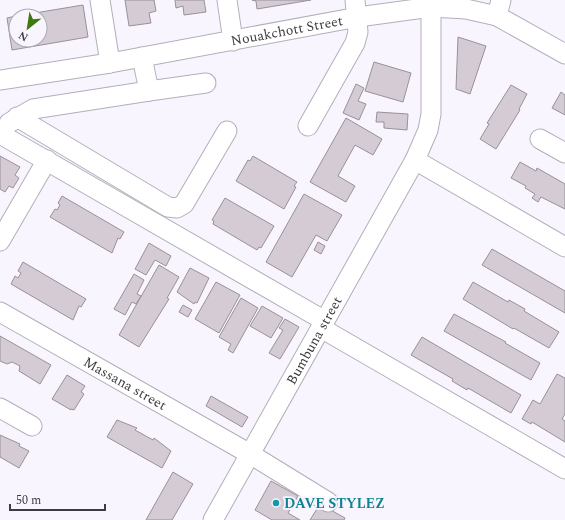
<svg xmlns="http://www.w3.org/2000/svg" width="565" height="520" font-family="Spectral,serif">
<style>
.building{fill:#d4cbd4;stroke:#999098}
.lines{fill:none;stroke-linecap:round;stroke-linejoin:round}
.minor-casing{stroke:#b3aeb9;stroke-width:21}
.minor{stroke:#fff;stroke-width:19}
.culture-dot{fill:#0f9aa8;stroke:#f9f5ff;stroke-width:1.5}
.labels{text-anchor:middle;stroke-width:3.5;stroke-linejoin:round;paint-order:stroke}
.street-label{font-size:14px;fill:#3e3c40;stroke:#f9f5ff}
.culture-label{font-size:14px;font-weight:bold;fill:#0d838f;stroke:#f9f5ff;text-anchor:start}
</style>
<rect width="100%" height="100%" fill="#f9f5ff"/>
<!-- building -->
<g class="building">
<polygon points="125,0 154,0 156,11 149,13 151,23 129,26"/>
<polygon points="175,0 204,0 206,12 184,15 183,6 176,8"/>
<polygon points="252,0 311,0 257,9 256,1"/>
<polygon points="83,5 88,37 12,50 7,18 16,16 16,40 40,40 40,16 17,16"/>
<polygon points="458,37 486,46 470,94 456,89"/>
<polygon points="374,62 411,73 403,102 365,91"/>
<polygon points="356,84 364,88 358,101 366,104 359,120 343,113"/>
<polygon points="511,85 527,94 519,109 520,110 496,149 480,139 489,124 487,123"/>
<polygon points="561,92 565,95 565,115 552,108"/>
<polygon points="377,112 408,114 407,130 384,128 384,122 376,122"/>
<polygon points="346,118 382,139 373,155 355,145 338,176 355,186 346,202 310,182"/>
<polygon points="0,156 20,167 15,175 19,178 13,188 9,186 5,192 0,189"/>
<polygon points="253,156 297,182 294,186 296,187 284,209 236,181 248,160 250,161"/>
<polygon points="520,162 536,171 537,168 565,184 565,209 541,197 538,202 532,198 535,194 525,188 526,186 511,178"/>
<polygon points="304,194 342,215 327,241 316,235 292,277 266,262"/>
<polygon points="62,196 124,232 120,239 118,238 112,253 50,217 55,209 57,210 60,205 58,203"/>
<polygon points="225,198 274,226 261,248 259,247 257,250 213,224 214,221 212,220"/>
<polygon points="318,242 325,246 321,254 314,250"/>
<polygon points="149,243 171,256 166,266 155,260 146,275 135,269"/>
<polygon points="492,249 565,291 565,313 482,265"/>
<polygon points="23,262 86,299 81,307 79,306 73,320 11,284 15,276 18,278 21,273 18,271"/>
<polygon points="159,265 179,277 167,298 169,299 139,347 119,335"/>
<polygon points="190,268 209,278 197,303 195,302 194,304 177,292"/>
<polygon points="134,274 144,280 137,294 141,296 136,304 132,302 125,315 114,309"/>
<polygon points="216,282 240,295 219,333 195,319"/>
<polygon points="473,282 508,302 509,300 525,309 524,311 559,332 549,348 514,328 513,329 463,299"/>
<polygon points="241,298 258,308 233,353 228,350 231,344 219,337"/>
<polygon points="183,305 192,310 188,317 179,312"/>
<polygon points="262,306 283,318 271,338 250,326"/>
<polygon points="454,314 506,342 505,343 540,363 531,380 444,331"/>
<polygon points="285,319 299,327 280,359 269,353 283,330 279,328"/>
<polygon points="0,336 51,365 40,384 19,371 20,366 12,362 7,364 0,361"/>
<polygon points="422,337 521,395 511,413 468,388 467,390 452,381 453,379 411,355"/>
<polygon points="557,374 565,378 565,414 562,419 565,421 565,442 532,422 531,424 522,419 533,400 540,404"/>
<polygon points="67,375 85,386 81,392 84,394 74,410 71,409 71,410 52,399"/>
<polygon points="211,396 248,417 242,427 206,406"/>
<polygon points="117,420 137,428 135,430 153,440 154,438 171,451 162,468 107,437"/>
<polygon points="0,435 20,444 19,446 29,451 19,468 0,457"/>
<polygon points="173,472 193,484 172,520 146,520"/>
<polygon points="271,481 298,496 288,513 300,520 272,520 255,510"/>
<polygon points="320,504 345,518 344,520 310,520"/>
</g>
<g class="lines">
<defs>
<g id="minor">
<polyline points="100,0 110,63"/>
<polyline points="227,0 233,41"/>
<polyline points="431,7 431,114 428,130 415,160 565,247"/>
<polyline points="497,16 501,0"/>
<path id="s1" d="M0 80 110 63 358 17 431 7 466 9 497 16 565 54"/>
<polyline points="149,91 206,83"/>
<polyline points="17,117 168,207 177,208 184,204 227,131"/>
<polyline points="9,123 33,109 149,91 142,57"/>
<polyline points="308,126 355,43 358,32 355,0"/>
<polyline points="0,134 325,321"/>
<polyline points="540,139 565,153"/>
<polyline points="0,241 47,160"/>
<path id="s2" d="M0 312 250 454 328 502"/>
<polyline points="321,328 565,469"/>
<polyline points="0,408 32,426"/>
<path id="s3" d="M213 520 415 160"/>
</g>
</defs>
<!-- minor casing -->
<use href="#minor" class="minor-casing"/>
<!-- minor -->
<use href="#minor" class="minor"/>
</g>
<!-- markers -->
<circle class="culture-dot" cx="276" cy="503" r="4"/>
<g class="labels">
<!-- street labels -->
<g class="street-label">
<text dy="5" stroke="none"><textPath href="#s1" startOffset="291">Nouakchott Street</textPath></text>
<text dy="5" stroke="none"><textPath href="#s3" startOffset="206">Bumbuna street</textPath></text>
<text dy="5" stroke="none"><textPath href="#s2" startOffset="144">Massana street</textPath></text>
</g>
<!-- culture labels -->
<g class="culture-label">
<text x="284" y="508">DAVE STYLEZ</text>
</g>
</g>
<!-- north arrow -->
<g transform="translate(28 28) rotate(210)"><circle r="19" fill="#f9f5ff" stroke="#aeabb3"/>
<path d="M0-3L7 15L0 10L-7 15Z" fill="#3f780e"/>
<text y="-6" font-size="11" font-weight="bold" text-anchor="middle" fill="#3e3c40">N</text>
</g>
<!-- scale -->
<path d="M10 504v6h95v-6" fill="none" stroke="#3e3c40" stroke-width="2"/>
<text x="16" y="504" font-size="12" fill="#3e3c40" stroke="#f9f5ff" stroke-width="3" paint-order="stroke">50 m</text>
</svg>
